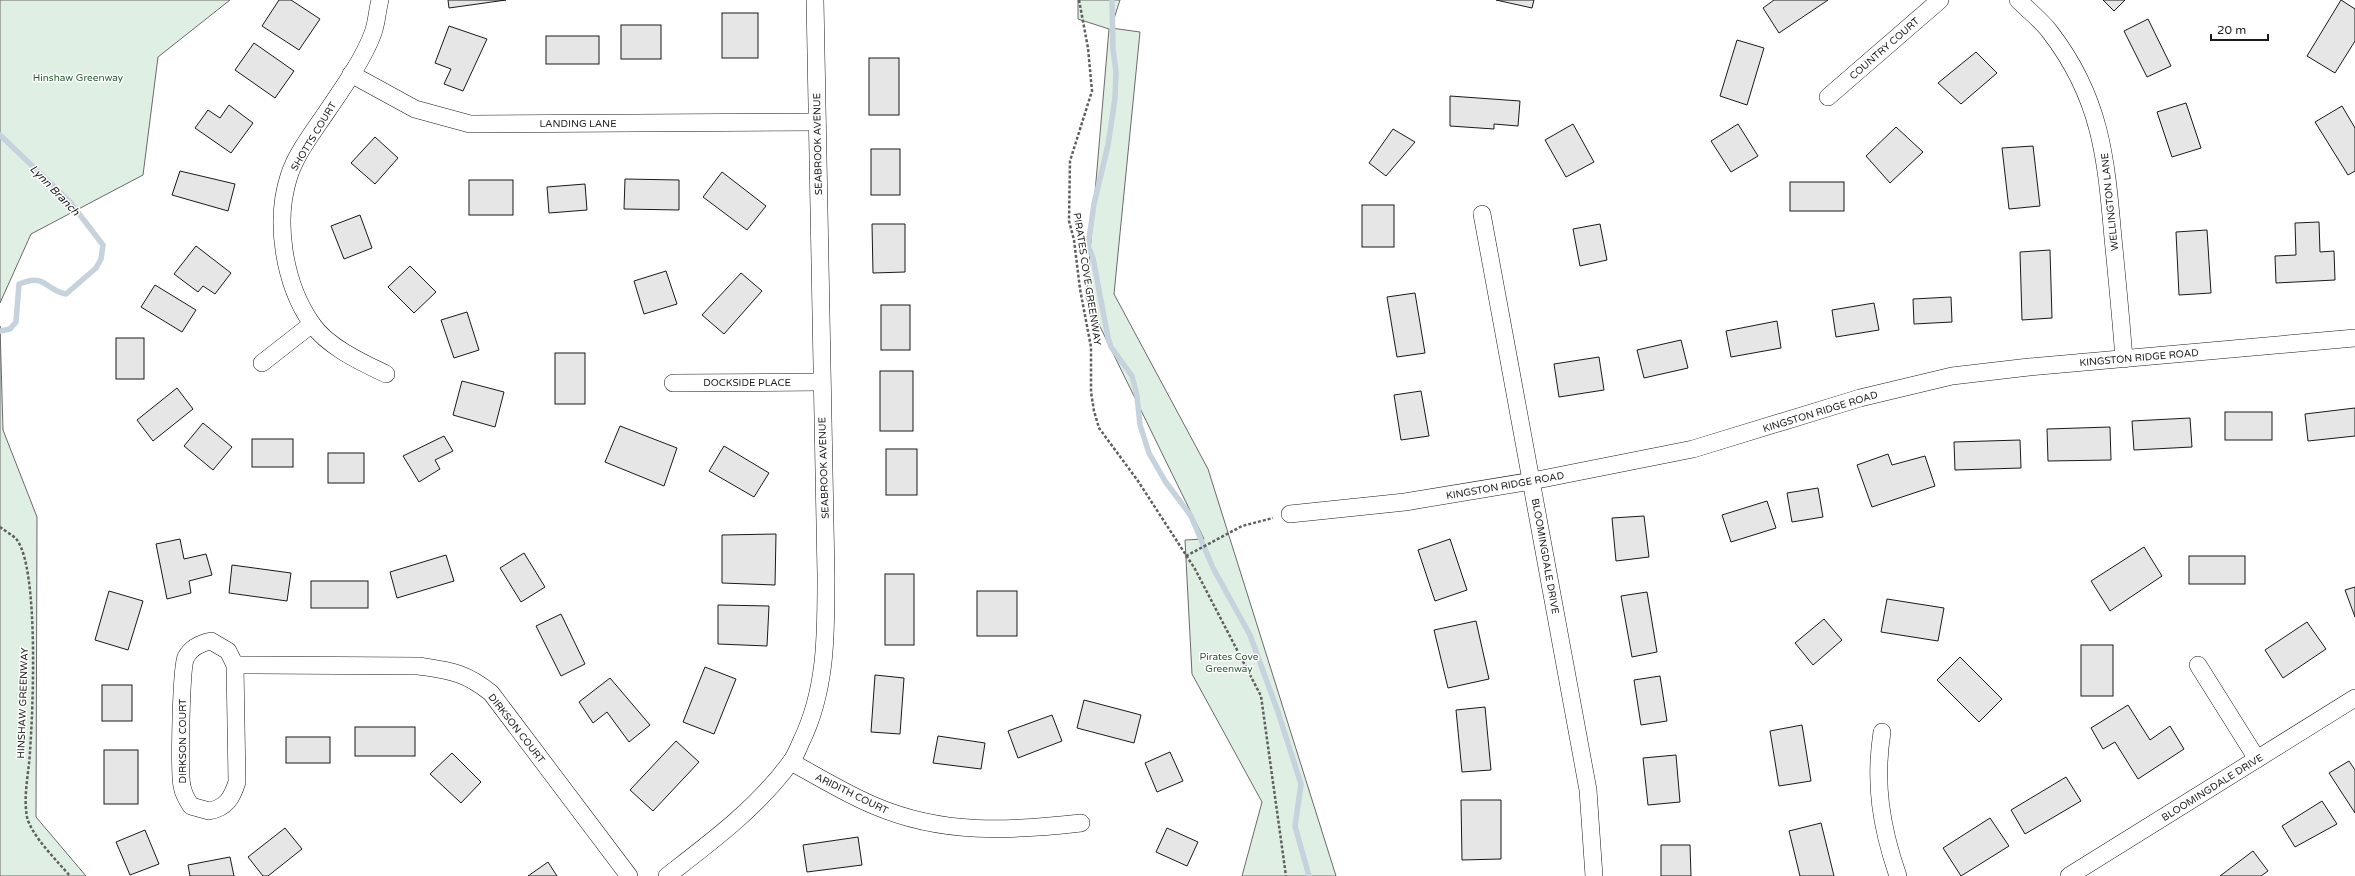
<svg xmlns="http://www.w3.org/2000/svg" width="2355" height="876" font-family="'Varela Round',sans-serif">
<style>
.green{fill:#e0efe3;stroke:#6a6a6a}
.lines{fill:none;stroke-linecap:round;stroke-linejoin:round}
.stream{stroke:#c6d2dc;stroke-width:5.5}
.building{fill:#e6e6e6;stroke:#1a1a1a}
.minor-casing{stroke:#1a1a1a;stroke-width:18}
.path{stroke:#5f5f5f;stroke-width:2.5;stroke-dasharray:3 2;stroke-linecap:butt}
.minor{stroke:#fff;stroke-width:17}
.labels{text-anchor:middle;stroke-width:3;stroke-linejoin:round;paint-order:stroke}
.street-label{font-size:10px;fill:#1a1a1a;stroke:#fff}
.park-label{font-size:10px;fill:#2b5a34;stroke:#fff}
.water-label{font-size:11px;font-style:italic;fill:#1a1a1a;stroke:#fff}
</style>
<rect width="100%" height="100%" fill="#fff"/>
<!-- green -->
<g class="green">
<polygon points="0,0 230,0 158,57 143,175 31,234 0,303"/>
<polygon points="1078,0 1120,0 1111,28 1140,32 1114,294 1208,469 1336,876 1242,876 1262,802 1192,674 1185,540 1204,539 1086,298 1109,29 1078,19"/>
<polygon points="0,326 3,430 37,517 36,817 86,876 0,876"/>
</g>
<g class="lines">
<!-- stream -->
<g class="stream">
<polyline points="1112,0 1113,49 1116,72 1115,98 1108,145 1094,204 1088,246 1093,258 1108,338 1111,347 1132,376 1137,396 1140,425 1149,453 1165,481 1191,516 1213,568 1250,635 1278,712 1301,784 1295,826 1309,876"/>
<path d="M0 135 70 202 103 245 101 259 96 268 66 294C43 289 47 273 19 284L16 322 10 329 0 331"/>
</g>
</g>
<!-- building -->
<g class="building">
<polygon points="279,0 291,0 320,19 299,50 262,26"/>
<polygon points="448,0 506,0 449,8"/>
<polygon points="1496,0 1534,0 1532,8"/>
<polygon points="1774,0 1828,0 1779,33 1763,8"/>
<polygon points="2103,0 2125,0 2114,11"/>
<polygon points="2341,0 2355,9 2355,41 2335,73 2307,56"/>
<rect x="722" y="13" width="36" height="45"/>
<polygon points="2148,19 2171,66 2147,77 2124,31"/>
<rect x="621" y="25" width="40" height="34"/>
<polygon points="449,26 487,39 463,91 444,84 451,69 435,63"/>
<rect x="546" y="36" width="53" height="28"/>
<polygon points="1737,40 1764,48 1747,105 1720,96"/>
<polygon points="254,43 294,71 275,98 235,70"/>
<polygon points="1976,52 1997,73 1961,104 1938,83"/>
<rect x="869" y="58" width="30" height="57"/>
<polygon points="1450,96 1520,101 1518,126 1494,124 1494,129 1450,126"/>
<polygon points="2186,103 2201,148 2172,157 2157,112"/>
<polygon points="229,105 253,123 231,153 195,128 208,110 220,118"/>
<polygon points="2342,106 2355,128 2355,171 2348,175 2315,122"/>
<polygon points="1573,124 1594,162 1566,177 1545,140"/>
<polygon points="1738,124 1758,156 1731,172 1711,141"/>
<polygon points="1896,127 1923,152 1890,183 1866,156"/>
<polygon points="1393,129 1415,142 1386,176 1369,163"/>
<polygon points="375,137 398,158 375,184 351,163"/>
<polygon points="2033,146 2040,206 2009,209 2002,148"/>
<rect x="871" y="149" width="29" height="46"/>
<polygon points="180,171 235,184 228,211 172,195"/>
<polygon points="722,172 766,206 747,230 703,197"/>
<polygon points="625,179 679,180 679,210 624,209"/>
<rect x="469" y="180" width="44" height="35"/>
<rect x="1790" y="182" width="54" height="29"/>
<polygon points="585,184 587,210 549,213 547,187"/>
<rect x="1362" y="205" width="32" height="42"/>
<polygon points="360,215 372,248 344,259 331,226"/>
<polygon points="2319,222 2320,252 2334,251 2335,280 2276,283 2275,256 2296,255 2295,223"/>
<polygon points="872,224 905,224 905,272 873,273"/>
<polygon points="1600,224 1607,260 1580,266 1573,229"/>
<polygon points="2207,230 2211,293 2179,295 2176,232"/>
<polygon points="196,246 231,273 215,294 203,286 198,292 174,274"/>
<polygon points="2050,250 2052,318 2022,320 2020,252"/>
<polygon points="410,266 436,292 414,313 388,287"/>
<polygon points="666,271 677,304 644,314 634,281"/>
<polygon points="741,273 762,291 724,334 702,315"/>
<polygon points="155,285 196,310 182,332 141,307"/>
<polygon points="1415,293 1425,353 1397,357 1387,297"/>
<polygon points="1951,297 1952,322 1914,324 1913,299"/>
<polygon points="1874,303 1879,330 1836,337 1832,310"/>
<rect x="881" y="305" width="29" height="45"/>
<polygon points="467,312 479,350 454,358 441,320"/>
<polygon points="1777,321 1781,348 1731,357 1726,331"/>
<rect x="116" y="338" width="28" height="41"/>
<polygon points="1681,340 1688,368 1644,378 1637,350"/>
<rect x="555" y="353" width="30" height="51"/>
<polygon points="1599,357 1604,390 1559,397 1554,364"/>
<rect x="880" y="371" width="33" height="60"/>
<polygon points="462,381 504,392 495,427 453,415"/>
<polygon points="177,388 193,409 153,441 137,420"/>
<polygon points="1421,391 1429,436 1401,440 1394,395"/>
<polygon points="2355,408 2355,436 2308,441 2305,414"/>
<rect x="2225" y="412" width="47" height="28"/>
<polygon points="2190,418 2192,447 2134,450 2132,421"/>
<polygon points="203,423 232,447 213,470 184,446"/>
<polygon points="620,426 677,448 664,486 605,462"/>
<polygon points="2110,427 2111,460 2048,461 2047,429"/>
<polygon points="444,436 453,451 435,460 440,469 419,482 403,456"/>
<rect x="252" y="439" width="41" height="28"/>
<polygon points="2020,440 2021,468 1955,470 1954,442"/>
<polygon points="724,446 769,473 754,497 709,471"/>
<rect x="886" y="449" width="31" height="46"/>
<rect x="328" y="453" width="36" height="30"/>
<polygon points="1888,454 1892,465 1925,456 1935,486 1872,507 1857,465"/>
<polygon points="1818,488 1823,517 1792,522 1787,493"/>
<polygon points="1767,501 1776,528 1731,542 1722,515"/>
<polygon points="1644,516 1649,557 1616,561 1612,518"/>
<polygon points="776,534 775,585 722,583 722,535"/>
<polygon points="180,539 184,559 206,554 212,575 189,581 191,593 167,599 156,544"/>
<polygon points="1450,539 1467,590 1435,601 1418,550"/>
<polygon points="2144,547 2162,576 2110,611 2091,581"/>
<polygon points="524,553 545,587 521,602 500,568"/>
<polygon points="446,555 454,581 397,598 390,572"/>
<rect x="2189" y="556" width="56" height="28"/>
<polygon points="232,565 291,573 287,601 229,593"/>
<rect x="885" y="574" width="29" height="71"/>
<rect x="311" y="581" width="57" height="27"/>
<polygon points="2355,587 2355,617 2345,590"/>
<polygon points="109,591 143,601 128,650 95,640"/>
<rect x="977" y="591" width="40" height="45"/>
<polygon points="1647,592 1657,652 1632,657 1621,596"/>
<polygon points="1887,599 1944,608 1938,641 1881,632"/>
<polygon points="718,605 769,606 767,646 718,644"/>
<polygon points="561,614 585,664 561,676 536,626"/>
<polygon points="1824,619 1842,640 1813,665 1795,643"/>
<polygon points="1476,621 1489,679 1448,688 1434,630"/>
<polygon points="2307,622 2326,649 2283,678 2265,650"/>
<rect x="2081" y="645" width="32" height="51"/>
<polygon points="1960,657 2002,699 1979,722 1937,680"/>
<polygon points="705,667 736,679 714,734 683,722"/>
<polygon points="875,675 904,678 900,734 871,732"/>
<polygon points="1660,676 1667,721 1641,725 1634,680"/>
<polygon points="610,678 650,725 629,742 607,712 593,723 579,702"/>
<rect x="102" y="685" width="30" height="36"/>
<polygon points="1084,700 1141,715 1134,743 1077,728"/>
<polygon points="2128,705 2150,740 2170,726 2184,749 2138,779 2115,742 2103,749 2091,728"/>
<polygon points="1485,707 1491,770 1462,772 1456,710"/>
<polygon points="1052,715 1062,741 1018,758 1008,731"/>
<polygon points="1802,725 1811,781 1779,786 1770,731"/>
<rect x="355" y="727" width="60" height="29"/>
<polygon points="938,736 985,743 981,769 933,763"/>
<rect x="286" y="737" width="44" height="26"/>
<polygon points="676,741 699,762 653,811 630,790"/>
<rect x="104" y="750" width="34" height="54"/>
<polygon points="1170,752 1183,781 1157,792 1145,763"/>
<polygon points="452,753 481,782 461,803 430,774"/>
<polygon points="1676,755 1680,802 1648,805 1643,758"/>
<polygon points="2349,761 2355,770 2355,813 2329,773"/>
<polygon points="2066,777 2081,801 2025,834 2011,810"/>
<polygon points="1461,800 1501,800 1501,859 1462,860"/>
<polygon points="2322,801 2337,824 2295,847 2282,826"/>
<polygon points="1990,818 2009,846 1961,876 1943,848"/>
<polygon points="1821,823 1834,876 1800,876 1789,831"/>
<polygon points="285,828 302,849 268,876 263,876 248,857"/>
<polygon points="1167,828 1198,842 1187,866 1156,852"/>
<polygon points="145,830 159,864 130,875 116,842"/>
<polygon points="858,837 862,865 807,872 803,845"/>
<polygon points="1661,845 1690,845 1691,876 1661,876"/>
<polygon points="2253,851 2268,871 2261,876 2220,876"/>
<polygon points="230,857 234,876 190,876 188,865"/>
<polygon points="548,862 557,876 528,876"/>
</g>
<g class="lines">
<defs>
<g id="minor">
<path d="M380 0C377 11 377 22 373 33 363 61 336 98 319 123 308 139 295 157 289 176 274 222 284 284 312 324 328 347 361 362 386 374"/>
<path d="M2018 0C2028 10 2041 20 2050 32 2101 98 2106 158 2113 238 2117 278 2121 318 2124 359"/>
<polyline points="351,74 415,109 470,124 817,122"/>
<polyline points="1828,97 1940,0"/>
<polyline points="1482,214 1588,790 1594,876"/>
<polyline points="262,363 312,324"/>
<polyline points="673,383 821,382"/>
<polyline points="1290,514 1405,502 1532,481 1693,449 1860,398 1952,376 2029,367 2355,338"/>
<path d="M211 641 228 651 235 665 237 782C232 798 226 808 209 811L191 806C187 800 183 793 182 786 179 772 181 667 186 657 191 648 201 643 211 641Z"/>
<path d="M235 665 419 666C451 671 465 672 491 693L629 876"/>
<polyline points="2198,665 2257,759"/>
<path d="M1882 732C1874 783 1881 827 1898 876"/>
<path d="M791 762C819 777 846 794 875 806 943 835 1010 831 1081 823"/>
<path d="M667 876C711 842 757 808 790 763 795 757 798 749 801 742 827 689 826 632 826 575L815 0"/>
<polyline points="2069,876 2355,698"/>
</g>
</defs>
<!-- minor casing -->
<use href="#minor" class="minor-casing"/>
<!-- path -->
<g class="path">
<polyline points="1079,0 1088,48 1092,91 1070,161 1069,221 1074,240 1080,289 1091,347 1091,392 1094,411 1099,428 1138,481 1195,569 1261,696 1286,876"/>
<path d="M0 527C5 531 13 535 17 540 39 570 33 710 30 751 29 773 23 795 27 817 31 835 58 862 70 876"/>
<polyline points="1186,556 1242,526 1273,518"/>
</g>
<!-- minor -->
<use href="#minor" class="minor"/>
</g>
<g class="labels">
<!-- street labels -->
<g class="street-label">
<text transform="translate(1884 48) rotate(-41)" y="4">COUNTRY COURT</text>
<text x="578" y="127">LANDING LANE</text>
<text transform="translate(313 136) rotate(-59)" y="4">SHOTTS COURT</text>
<text transform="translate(817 144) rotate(-91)" y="4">SEABROOK AVENUE</text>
<text transform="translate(2109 202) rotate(-96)" y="4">WELLINGTON LANE</text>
<text transform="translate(1088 279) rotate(81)" y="4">PIRATES COVE GREENWAY</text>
<text transform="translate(2139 357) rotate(-5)" y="4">KINGSTON RIDGE ROAD</text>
<text x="747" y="386">DOCKSIDE PLACE</text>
<text transform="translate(1820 411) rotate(-17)" y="4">KINGSTON RIDGE ROAD</text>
<text transform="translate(823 468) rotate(-92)" y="4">SEABROOK AVENUE</text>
<text transform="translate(1505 485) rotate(-10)" y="4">KINGSTON RIDGE ROAD</text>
<text transform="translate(1546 556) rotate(80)" y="4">BLOOMINGDALE DRIVE</text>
<text transform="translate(22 703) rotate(-88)" y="4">HINSHAW GREENWAY</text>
<text transform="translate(517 728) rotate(52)" y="4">DIRKSON COURT</text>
<text transform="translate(182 741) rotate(-90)" y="4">DIRKSON COURT</text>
<text transform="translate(2212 787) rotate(-32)" y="4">BLOOMINGDALE DRIVE</text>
<text transform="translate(852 793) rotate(26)" y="4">ARIDITH COURT</text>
</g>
<!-- park labels -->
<g class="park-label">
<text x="78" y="81">Hinshaw Greenway</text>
<text x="1229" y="660">Pirates Cove<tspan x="1229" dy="12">Greenway</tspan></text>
</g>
<!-- water labels -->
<g class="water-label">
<text transform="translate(55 190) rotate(46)" y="4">Lynn Branch</text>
</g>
</g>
<!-- scale -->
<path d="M2211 34v6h57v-6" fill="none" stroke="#1a1a1a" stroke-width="2"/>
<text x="2217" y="34" font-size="12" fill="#1a1a1a" stroke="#ffffff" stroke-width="3" paint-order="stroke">20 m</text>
</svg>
